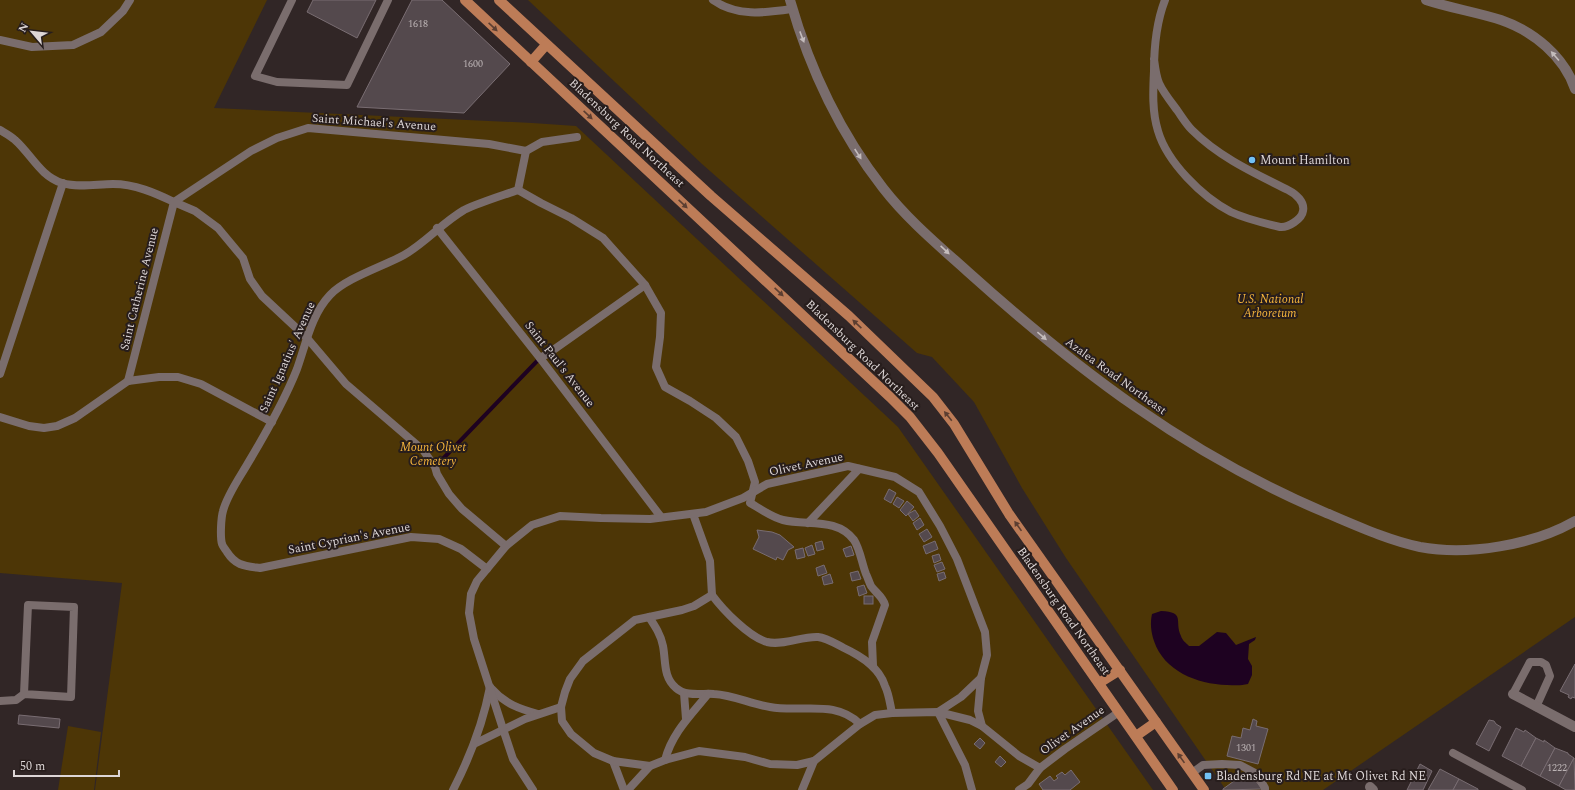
<svg xmlns="http://www.w3.org/2000/svg" width="1575" height="790" font-family="Spectral,serif">
<style>
.green{fill:#4d3606}
.water{fill:#1e0221}
.lines{fill:none;stroke-linecap:round;stroke-linejoin:round}
.stream{stroke:#1e0221;stroke-width:4}
.building{fill:#54494d;stroke:#796d72}
.service{stroke:#7a6d6d;stroke-width:8}
.minor{stroke:#7a6d6d;stroke-width:10}
.primary{stroke:#bd7c57;stroke-width:10}
.oneway{fill:#5c3e31}
.oneway2{fill:#c4bcbc}
.poi-dot{fill:#72c1f5;stroke:#271d1c;stroke-width:1.5}
.labels{text-anchor:middle;stroke-width:4;stroke-linejoin:round;paint-order:stroke}
.number-label{font-size:10px;fill:#bbb3b4}
.street-label{font-size:12px;fill:#ddd6d6;stroke:#271d1c}
.poi-label{font-size:12px;fill:#ddd6d6;stroke:#271d1c;text-anchor:start}
.park-label{font-size:12px;font-style:italic;fill:#f7b63c;stroke:#271d1c}
</style>
<rect width="100%" height="100%" fill="#312626"/>
<!-- green -->
<g class="green">
<polygon points="0,0 267,0 214,108 532,123 576,126 898,427 1153,790 95,790 122,583 0,573"/>
<polygon points="528,0 1575,0 1575,617 1323,790 1226,790 1066,558 1022,488 974,402 932,357 917,353 702,164"/>
<polygon points="68,726 101,732 94,790 58,790"/>
</g>
<!-- water -->
<path class="water" d="M1161 611C1186 612 1174 621 1181 636 1182 640 1186 643 1189 646H1199L1217 632 1226 633 1236 645 1256 637 1255 640 1249 644 1248 659 1252 666V675L1248 684C1240 686 1234 685 1227 685 1197 684 1164 671 1154 641 1151 632 1150 623 1152 614Z"/>
<g class="lines">
<!-- stream -->
<polyline class="stream" points="435,467 540,358"/>
</g>
<!-- building -->
<g class="building">
<polygon points="313,0 376,0 357,38 307,12"/>
<polygon points="412,0 442,0 510,64 464,113 357,107"/>
<polygon points="889,489 896,493 891,503 884,499"/>
<polygon points="897,497 904,501 899,508 893,504"/>
<polygon points="907,501 914,507 906,516 900,510"/>
<polygon points="915,510 919,516 913,521 908,514"/>
<polygon points="920,518 924,525 917,530 913,523"/>
<polygon points="927,529 932,537 924,542 919,534"/>
<polygon points="757,530 772,532 780,535 794,547 788,550 783,560 777,557 776,560 753,549 759,537"/>
<polygon points="822,541 824,549 817,551 815,543"/>
<polygon points="935,541 938,549 926,554 923,546"/>
<polygon points="812,545 815,554 808,556 805,548"/>
<polygon points="851,546 854,555 846,557 843,549"/>
<polygon points="803,548 805,557 797,559 795,550"/>
<polygon points="939,554 941,560 934,563 932,556"/>
<polygon points="942,562 945,569 937,572 934,565"/>
<polygon points="824,565 827,573 818,576 816,568"/>
<polygon points="858,571 861,579 852,581 850,573"/>
<polygon points="944,572 946,578 939,581 937,574"/>
<polygon points="830,574 833,583 824,585 822,577"/>
<polygon points="864,585 867,593 859,596 857,587"/>
<rect x="864" y="596" width="9" height="8"/>
<polygon points="1575,664 1575,698 1572,697 1571,699 1568,697 1569,695 1560,691"/>
<polygon points="19,715 60,719 59,728 18,724"/>
<polygon points="1253,719 1257,721 1256,726 1268,729 1258,764 1227,756 1232,736 1241,738 1243,728 1250,730"/>
<polygon points="1489,720 1494,721 1496,724 1501,727 1489,751 1476,744"/>
<polygon points="1516,728 1524,732 1525,730 1536,738 1521,766 1502,756"/>
<polygon points="980,738 985,743 980,749 974,744"/>
<polygon points="1536,738 1544,742 1544,740 1555,748 1540,776 1521,766"/>
<polygon points="1555,748 1568,753 1568,754 1574,758 1559,786 1540,776"/>
<polygon points="1000,756 1006,762 1001,767 995,762"/>
<polygon points="1574,758 1575,790 1566,790 1559,786"/>
<polygon points="1420,764 1432,771 1423,790 1407,790"/>
<polygon points="1440,769 1459,779 1453,790 1428,790"/>
<polygon points="1071,770 1080,782 1070,790 1043,790 1039,784 1050,776 1054,781 1058,778 1056,776 1062,772 1065,775"/>
<polygon points="1248,771 1262,789 1223,790 1223,789"/>
<polygon points="1459,779 1478,789 1478,790 1453,790"/>
</g>
<g class="lines">
<!-- service -->
<g class="service">
<polyline points="292,0 255,76 277,82 347,85 388,0"/>
<path d="M713 0C737 17 764 13 792 9"/>
<polyline points="0,40 32,47 73,45 101,32 123,11 130,0"/>
<path d="M1154 59C1155 67 1156 76 1159 83 1163 92 1171 102 1177 110 1182 117 1186 124 1192 130 1219 157 1254 173 1288 190 1296 194 1305 202 1303 211 1302 219 1288 228 1280 227 1263 223 1246 219 1231 212 1202 197 1167 162 1158 131 1152 112 1153 91 1154 71 1154 46 1156 23 1165 0"/>
<path d="M0 130C5 133 11 136 15 140 31 154 40 176 62 183 78 188 97 184 113 184 135 184 155 193 174 202L251 151 277 138 308 128 489 144 526 151"/>
<path d="M518 190 541 203 571 218 603 238 645 285 661 313 660 337 656 367 665 387 690 401 716 418 736 437 748 461 755 482 750 503C761 509 771 517 783 520 807 526 837 517 854 540 860 549 862 564 866 574 868 578 869 582 871 586 876 593 883 597 885 605L872 642 873 666"/>
<polyline points="518,190 526,151 542,142 577,137"/>
<polyline points="437,228 540,358 661,517"/>
<polyline points="540,358 549,353 645,285"/>
<polyline points="0,374 63,183"/>
<polyline points="128,381 174,202 195,211 218,228 243,258 250,279 262,296 307,338 346,384 423,450 435,467 437,474 449,494 462,509 506,546"/>
<polyline points="0,417 29,426 44,428 57,426 75,418 128,381 159,377 178,377 201,384 272,422"/>
<polyline points="693,514 710,561 712,595"/>
<polyline points="808,523 859,469"/>
<path d="M487 569 461 549 439 539 411 537 260 568C245 566 236 566 227 552 226 550 223 547 222 544 220 537 221 518 223 511 227 495 240 477 248 463 266 433 284 402 297 369 306 344 311 315 330 295 346 278 382 267 404 255 425 243 442 223 464 210 481 202 501 196 518 190"/>
<path d="M712 595C723 610 749 637 767 642 783 646 802 636 818 637 827 638 836 644 844 648 861 656 879 667 885 686 889 694 890 704 892 713"/>
<path d="M649 617C655 626 661 635 663 646 666 662 663 677 676 688 686 697 702 693 714 694 733 695 751 704 770 707 801 713 835 699 860 724"/>
<polyline points="981,678 978,711 982,726 1019,756 1040,768"/>
<path d="M492 689C505 704 520 709 538 714"/>
<polyline points="684,693 686,719"/>
<polyline points="1513,694 1530,662 1541,662 1546,665 1550,676 1536,707"/>
<polyline points="0,701 16,700 24,694 71,697 74,607 28,605 24,694"/>
<polyline points="474,744 525,719 561,707"/>
<polyline points="1453,753 1522,790"/>
<path d="M665 760C672 733 691 715 708 694"/>
<polyline points="613,761 624,790"/>
<polyline points="650,766 613,761 594,753 571,734 562,721 561,707 565,692 570,679 583,661 635,620 682,610 694,606 712,595"/>
<polyline points="1192,773 1203,765 1222,764 1240,765 1257,774 1265,788 1265,790"/>
<path d="M453 790C470 757 483 724 490 687"/>
<polyline points="533,790 513,759 503,729 474,639 469,613 471,594 477,581 506,546 532,525 560,516 601,518 650,519 706,512 743,498 767,484 848,466 895,477 919,492 940,526 957,559 985,632 987,655 981,678 961,697 938,712 965,765 972,790"/>
<polyline points="628,790 650,766 665,760 699,751 745,757 770,764 797,765 814,761 860,724 875,715 892,713 938,712 970,720 982,726"/>
<polyline points="802,790 814,761"/>
<polyline points="1019,790 1028,784 1040,768 1065,749 1119,712"/>
</g>
<!-- minor -->
<g class="minor">
<path d="M790 0C809 67 840 133 883 188 907 219 938 245 967 271 1076 369 1187 454 1324 512 1355 525 1387 540 1420 547 1468 556 1533 545 1575 521"/>
<path d="M1426 0C1450 8 1476 12 1501 20 1533 31 1564 56 1575 89"/>
<polyline points="1513,694 1575,727"/>
<polyline points="1370,787 1373,790"/>
</g>
<!-- primary -->
<g class="primary">
<polyline points="465,0 890,397 910,417 938,453 1173,790"/>
<polyline points="499,0 711,196 849,316 933,397 954,424 1009,514 1204,790"/>
<polyline points="531,62 546,45"/>
<polyline points="1099,683 1120,670"/>
<polyline points="1136,736 1156,722"/>
</g>
</g>
<!-- one-way arrows -->
<defs><path id="oneway-solid" d="M-6-.8H1V-3.2L6.5 0L1 3.2V.8H-6Z"/></defs>
<g class="oneway">
<use href="#oneway-solid" transform="translate(493 27) rotate(43)"/>
<use href="#oneway-solid" transform="translate(588 115) rotate(43)"/>
<use href="#oneway-solid" transform="translate(683 204) rotate(43)"/>
<use href="#oneway-solid" transform="translate(779 292) rotate(43)"/>
<use href="#oneway-solid" transform="translate(857 324) rotate(-137)"/>
<use href="#oneway-solid" transform="translate(948 416) rotate(-129)"/>
<use href="#oneway-solid" transform="translate(1018 526) rotate(-125)"/>
<use href="#oneway-solid" transform="translate(1181 758) rotate(-125)"/>
</g>
<g class="oneway2">
<use href="#oneway-solid" transform="translate(802 37) rotate(69)"/>
<use href="#oneway-solid" transform="translate(1555 56) rotate(-131)"/>
<use href="#oneway-solid" transform="translate(858 154) rotate(57)"/>
<use href="#oneway-solid" transform="translate(945 250) rotate(43)"/>
<use href="#oneway-solid" transform="translate(1042 336) rotate(40)"/>
</g>
<!-- markers -->
<g class="poi-dot">
<circle cx="1252" cy="160" r="4"/>
<rect x="1204" y="772" width="8" height="8" rx="2"/>
</g>
<g class="labels">
<!-- number labels -->
<g class="number-label">
<text x="418" y="27">1618</text>
<text x="473" y="67">1600</text>
<text x="1246" y="751">1301</text>
<text x="1557" y="771">1222</text>
</g>
<!-- street labels -->
<g class="street-label">
<text transform="translate(374 122) rotate(4)" y="4">Saint Michael's Avenue</text>
<text transform="translate(627 133) rotate(43)" y="4">Bladensburg Road Northeast</text>
<text transform="translate(139 289) rotate(-76)" y="4">Saint Catherine Avenue</text>
<text transform="translate(863 355) rotate(44)" y="4">Bladensburg Road Northeast</text>
<text transform="translate(287 357) rotate(-66)" y="4">Saint Ignatius' Avenue</text>
<text transform="translate(560 364) rotate(52)" y="4">Saint Paul's Avenue</text>
<text transform="translate(1116 376) rotate(36)" y="4">Azalea Road Northeast</text>
<text transform="translate(806 464) rotate(-12)" y="4">Olivet Avenue</text>
<text transform="translate(349 538) rotate(-11)" y="4">Saint Cyprian's Avenue</text>
<text transform="translate(1064 611) rotate(55)" y="4">Bladensburg Road Northeast</text>
<text transform="translate(1072 730) rotate(-35)" y="4">Olivet Avenue</text>
</g>
<!-- poi labels -->
<g class="poi-label">
<text x="1260" y="164">Mount Hamilton</text>
<text x="1216" y="780">Bladensburg Rd NE at Mt Olivet Rd NE</text>
</g>
<!-- park labels -->
<g class="park-label">
<text x="1270" y="303">U.S. National<tspan x="1270" dy="14">Arboretum</tspan></text>
<text x="433" y="451">Mount Olivet<tspan x="433" dy="14">Cemetery</tspan></text>
</g>
</g>
<!-- north arrow -->
<g transform="translate(32 32) rotate(298)" stroke="#271d1c" stroke-width="3" paint-order="stroke">
<path d="M0-3L7 15L0 10L-7 15Z" fill="#ddd6d6"/>
<text y="-6" font-size="11" font-weight="bold" text-anchor="middle" fill="#ddd6d6">N</text>
</g>
<!-- scale -->
<path d="M14 770v6h105v-6" fill="none" stroke="#ddd6d6" stroke-width="2"/>
<text x="20" y="770" font-size="12" fill="#ddd6d6" stroke="#271d1c" stroke-width="3" paint-order="stroke">50 m</text>
</svg>
